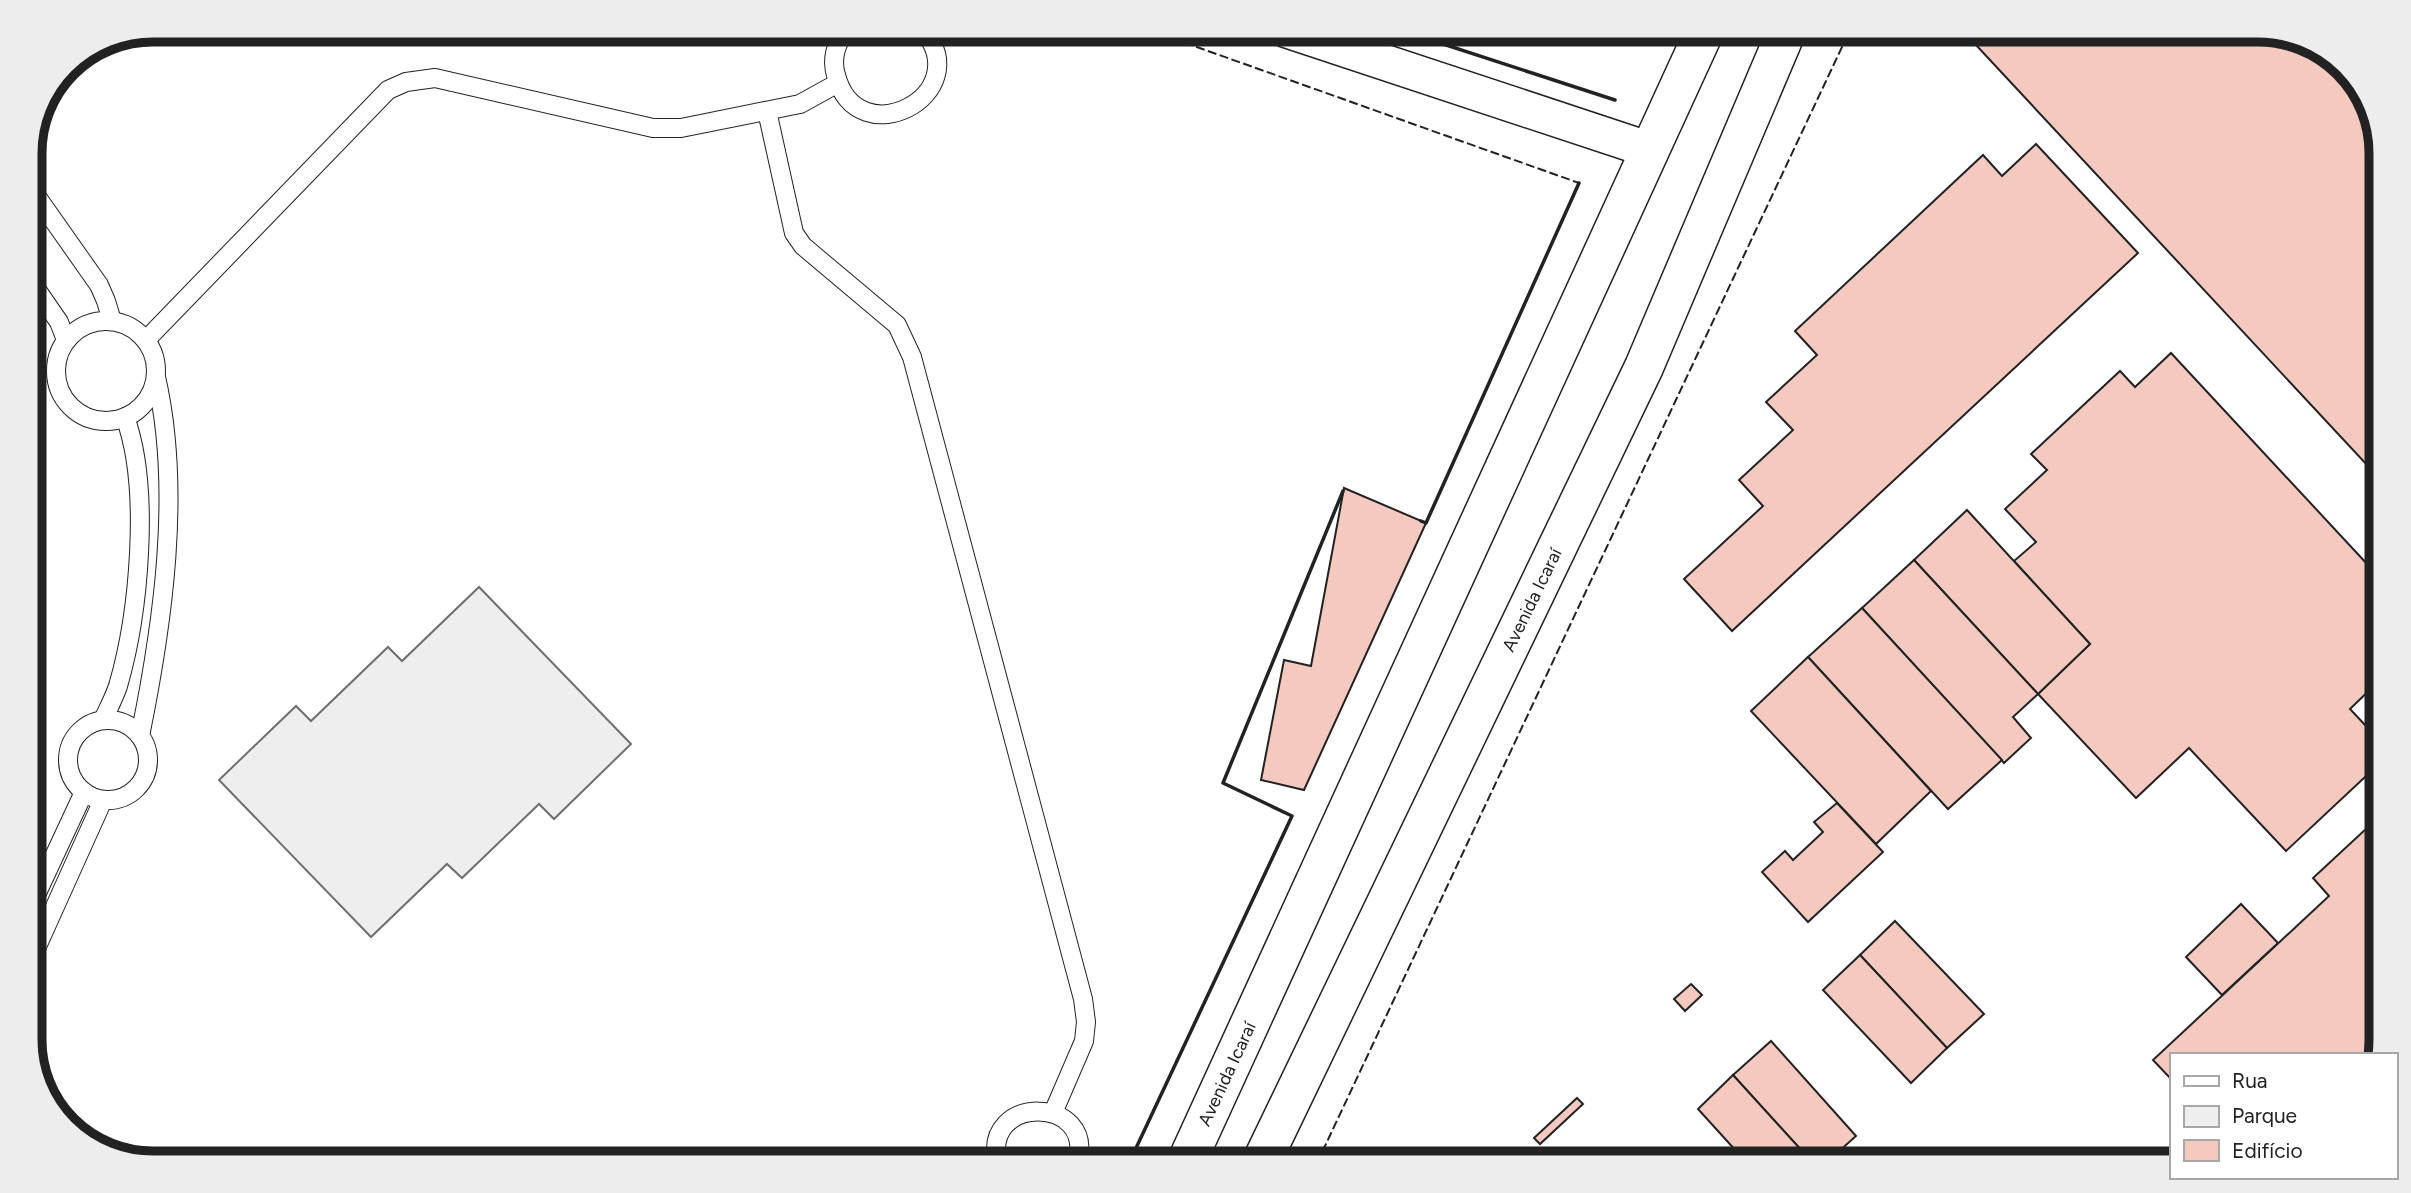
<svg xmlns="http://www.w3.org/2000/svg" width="2411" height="1193" font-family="Figtree,sans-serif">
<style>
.green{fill:#eee;stroke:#6f6f6f;stroke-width:2}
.building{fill:#f3c9c0;stroke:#222;stroke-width:2}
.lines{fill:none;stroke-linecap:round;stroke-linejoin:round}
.service-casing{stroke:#222;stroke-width:20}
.minor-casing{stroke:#222;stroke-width:38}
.secondary-casing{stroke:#222;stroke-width:41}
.service{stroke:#fff;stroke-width:18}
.minor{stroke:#fff;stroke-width:35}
.secondary{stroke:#fff;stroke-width:38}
.fence{stroke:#222;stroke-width:2;stroke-dasharray:9 3.5;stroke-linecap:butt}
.wall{stroke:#222;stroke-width:3.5}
.labels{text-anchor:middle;stroke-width:5;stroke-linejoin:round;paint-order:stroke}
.street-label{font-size:18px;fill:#222;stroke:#fff}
.rim{fill:none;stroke:#222;stroke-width:9}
</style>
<rect width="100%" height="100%" fill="#fff"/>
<!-- green -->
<polygon class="green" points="479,587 631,744 554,819 539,804 462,878 447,864 371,937 219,780 296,706 311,721 388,647 402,661"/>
<!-- building -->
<g class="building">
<polygon points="1564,30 1608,30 1604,43"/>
<polygon points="1962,30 2258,30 2312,42 2361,85 2381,145 2381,480"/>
<polygon points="2036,144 2138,253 1732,631 1684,579 1763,506 1739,480 1793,430 1766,402 1817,355 1795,331 1983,155 2002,176"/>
<polygon points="2171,353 2381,579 2381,679 2350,709 2381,742 2381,762 2286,851 2189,748 2136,798 2038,694 2090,644 2014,561 2036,542 2005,509 2047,470 2031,454 2120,371 2135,387"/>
<polygon points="1344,488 1426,523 1304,790 1261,780 1284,660 1311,666"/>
<polygon points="1967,510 2090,644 2038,694 1914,560"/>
<polygon points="1914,560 2038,694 2013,717 2031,738 2004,763 1862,608"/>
<polygon points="1862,608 2002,760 1948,809 1808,657"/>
<polygon points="1808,657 1931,791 1876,844 1751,711"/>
<polygon points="1837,803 1883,852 1808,922 1762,872 1785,851 1793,860 1823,832 1814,822"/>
<polygon points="2381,815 2381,1040 2378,1055 2171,1055 2171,1079 2153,1060 2329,896 2313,878"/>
<polygon points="2241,904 2278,943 2222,995 2186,957"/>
<polygon points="1895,921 1984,1014 1947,1048 1860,955"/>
<polygon points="1860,955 1947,1048 1911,1083 1823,990"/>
<polygon points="1691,984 1702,995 1685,1011 1674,999"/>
<polygon points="1771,1041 1856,1136 1826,1163 1813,1163 1733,1075"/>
<polygon points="1733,1075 1813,1163 1747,1163 1698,1109"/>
<polygon points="1577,1098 1583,1104 1540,1144 1534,1138"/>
</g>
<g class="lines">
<defs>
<g id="service">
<path d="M847 30C836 42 831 59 836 75 857 157 978 95 923 30"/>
<polyline points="767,111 794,233 803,246 897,325 912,357 1083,999 1086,1022 1084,1041 1053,1113"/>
<polyline points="30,187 99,285 106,301 112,321"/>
<polyline points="30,280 59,322 66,340"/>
<circle cx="106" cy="371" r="50"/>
<polyline points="146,340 388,90 406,82 435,78 653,128 681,128 800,104 838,83"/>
<path d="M103 720C108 709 114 698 118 686 139 614 151 488 125 417"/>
<circle cx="108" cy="760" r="40"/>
<path d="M140 736C163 623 182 490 156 377"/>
<polyline points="30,908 84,792"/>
<polyline points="30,962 103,800"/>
<path d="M998 1163C980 1094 1097 1095 1077 1163"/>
</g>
<polyline id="minor" points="1287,30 1650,150"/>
<g id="secondary">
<polyline points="1186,1163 1705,30"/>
<polyline points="1261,1163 1644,367 1787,30"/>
</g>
</defs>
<!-- service casing -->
<use href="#service" class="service-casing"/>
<!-- minor casing -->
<use href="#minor" class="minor-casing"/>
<!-- secondary casing -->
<use href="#secondary" class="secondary-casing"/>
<!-- service -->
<use href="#service" class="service"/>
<!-- minor -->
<use href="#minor" class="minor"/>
<!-- secondary -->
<use href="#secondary" class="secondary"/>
<!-- fence -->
<g class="fence">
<polyline points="1149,30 1579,183"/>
<polyline points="1317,1163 1850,30"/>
</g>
<!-- wall -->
<g class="wall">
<polyline points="1400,30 1615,100"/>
<polyline points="1421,521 1426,523 1579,183"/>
<polyline points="1129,1163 1292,816 1223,783 1343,491"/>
</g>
</g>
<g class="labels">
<!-- street labels -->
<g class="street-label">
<text transform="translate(1532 600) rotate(-64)" y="6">Avenida Icaraí</text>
<text transform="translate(1227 1074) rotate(-65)" y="6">Avenida Icaraí</text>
</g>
</g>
<!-- crop -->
<path d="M0 0H2411V1193H0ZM153 42H2258A111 111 0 0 1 2369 153V1040A111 111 0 0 1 2258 1151H153A111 111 0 0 1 42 1040V153A111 111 0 0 1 153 42Z" fill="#ededed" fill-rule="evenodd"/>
<path class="rim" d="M153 42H2258A111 111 0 0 1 2369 153V1040A111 111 0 0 1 2258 1151H153A111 111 0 0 1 42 1040V153A111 111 0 0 1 153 42Z"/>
<!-- legend -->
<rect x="2170" y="1053" width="228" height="126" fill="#ffffff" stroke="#a7a7a7" stroke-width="2"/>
<rect x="2184" y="1076" width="35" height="10" fill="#ffffff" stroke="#a7a7a7" stroke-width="2"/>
<text x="2232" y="1088" font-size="21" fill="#222222">Rua</text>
<rect x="2184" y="1106" width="35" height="21" fill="#eeeeee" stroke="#a7a7a7" stroke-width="2"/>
<text x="2232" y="1123" font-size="21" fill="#222222">Parque</text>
<rect x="2184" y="1140" width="35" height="21" fill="#f3c9c0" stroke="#a7a7a7" stroke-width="2"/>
<text x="2232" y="1158" font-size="21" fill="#222222">Edifício</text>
</svg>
